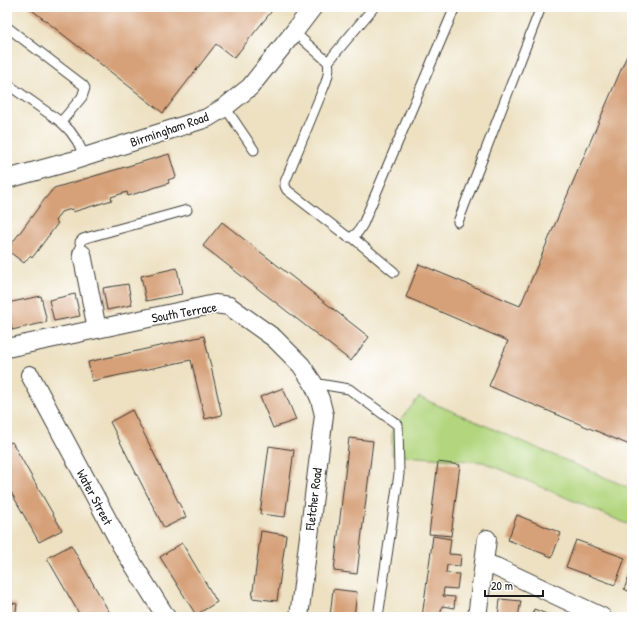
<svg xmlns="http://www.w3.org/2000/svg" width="639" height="624" font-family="'Patrick Hand',sans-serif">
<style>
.green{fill:#b2d57e;stroke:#67784d}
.building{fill:#d6a078}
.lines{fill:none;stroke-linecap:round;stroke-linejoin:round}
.service-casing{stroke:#3b3a35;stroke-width:11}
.minor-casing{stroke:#3b3a35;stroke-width:20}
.service{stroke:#fff;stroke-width:9}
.minor{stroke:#fff;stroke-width:18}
.labels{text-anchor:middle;stroke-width:3;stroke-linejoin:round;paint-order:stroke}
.street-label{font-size:13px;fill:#1c1c1c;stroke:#fff}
</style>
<rect width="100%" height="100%" fill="#fff"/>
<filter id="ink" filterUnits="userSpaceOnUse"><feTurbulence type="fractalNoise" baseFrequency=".025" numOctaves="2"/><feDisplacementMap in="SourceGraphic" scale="8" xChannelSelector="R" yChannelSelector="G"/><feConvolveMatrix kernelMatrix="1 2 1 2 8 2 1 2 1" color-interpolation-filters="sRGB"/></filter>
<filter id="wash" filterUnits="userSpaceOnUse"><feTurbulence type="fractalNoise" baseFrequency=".012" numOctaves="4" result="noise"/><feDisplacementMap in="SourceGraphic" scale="16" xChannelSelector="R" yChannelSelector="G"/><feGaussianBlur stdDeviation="0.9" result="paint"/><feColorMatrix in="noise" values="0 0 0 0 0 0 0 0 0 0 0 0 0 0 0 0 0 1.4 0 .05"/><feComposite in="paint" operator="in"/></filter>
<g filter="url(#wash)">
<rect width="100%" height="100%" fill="#ede1c2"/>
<!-- green -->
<polygon class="green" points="419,397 632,489 632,526 483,462 392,455 392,430"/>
<g id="blocks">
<!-- building -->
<g class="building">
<polygon points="28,7 275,7 234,58 216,44 163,113"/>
<polygon points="632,44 632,446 489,386 508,341 406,297 419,264 520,306"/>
<polygon points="169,154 176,177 168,180 169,183 128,196 127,192 111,197 112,200 73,212 72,209 61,212 55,221 58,223 32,258 30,256 24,263 7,250 44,200 54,188"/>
<polygon points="222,222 369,337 351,361 203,246"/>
<polygon points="177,268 182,294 146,301 141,276"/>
<polygon points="128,284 132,305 107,310 103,288"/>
<polygon points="75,294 80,316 54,321 49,300"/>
<polygon points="41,296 47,322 12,330 7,303"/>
<polygon points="204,336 222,415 205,419 191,360 92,381 88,362"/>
<polygon points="283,388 296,420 273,428 260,397"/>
<polygon points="132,410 186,517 164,528 110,422"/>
<polygon points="349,438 373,441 357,574 334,571"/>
<polygon points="12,442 62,530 39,542 7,485 7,444"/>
<polygon points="269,446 294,450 285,517 260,514"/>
<polygon points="438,462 460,465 451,536 429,534"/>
<polygon points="517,515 561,533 552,557 508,540"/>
<polygon points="261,531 286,535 277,601 252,598"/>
<polygon points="433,536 451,539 449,554 461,555 460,566 447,565 446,573 459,574 457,589 444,588 443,596 455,597 454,608 442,606 440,617 422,617"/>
<polygon points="576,540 625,558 615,585 566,567"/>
<polygon points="182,543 217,602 196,615 160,557"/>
<polygon points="71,545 112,617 81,617 47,558"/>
<polygon points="632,570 632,593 624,589"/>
<polygon points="333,589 357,592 354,617 330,617"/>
<polygon points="500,599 521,601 518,617 498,617"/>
<polygon points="7,602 17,604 15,617 7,617"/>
<polygon points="534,609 554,617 531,617"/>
</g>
</g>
</g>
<g filter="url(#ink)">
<use href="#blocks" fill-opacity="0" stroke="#3b3a35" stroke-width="1"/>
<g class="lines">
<defs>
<g id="service">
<polyline points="7,27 83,85 85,88 82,97 61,122"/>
<path d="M294 32 328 62C330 70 328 75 326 82L285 182V186L287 190 344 234 348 237H352L358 232 363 224 455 7"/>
<polyline points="328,62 374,7"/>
<polyline points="7,84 61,122 70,131 77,141 85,157"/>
<polyline points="225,107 254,150"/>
<polyline points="458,222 541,7"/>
<polyline points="352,237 394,272"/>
<polyline points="82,254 80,242 83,239 89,237 187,210"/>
<polyline points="313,383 349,389 398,425 399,474 378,617"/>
</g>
<g id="minor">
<polyline points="7,179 72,161 207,118 225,107 250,87 294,32 313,7"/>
<polyline points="82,254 97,329"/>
<polyline points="7,348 97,329 215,304 229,306 274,338 301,365 313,383 320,399 324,415 299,617"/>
<polyline points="30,375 121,545 166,617"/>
<polyline points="484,563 496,567 602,617"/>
<polyline points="477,617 487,539"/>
</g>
</defs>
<!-- service casing -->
<use href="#service" class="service-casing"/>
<!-- minor casing -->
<use href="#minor" class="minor-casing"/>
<!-- service -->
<use href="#service" class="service"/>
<!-- minor -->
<use href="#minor" class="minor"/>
</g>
</g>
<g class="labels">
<!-- street labels -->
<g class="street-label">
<text transform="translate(169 129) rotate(-19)" y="5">Birmingham Road</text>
<text transform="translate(184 312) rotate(-10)" y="5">South Terrace</text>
<text transform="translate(95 497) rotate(62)" y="5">Water Street</text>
<text transform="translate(313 499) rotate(-83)" y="5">Fletcher Road</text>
</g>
</g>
<!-- margin -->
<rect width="639" height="624" fill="none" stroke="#fff" stroke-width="24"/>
<!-- scale -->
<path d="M485 590v6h58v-6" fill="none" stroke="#1c1c1c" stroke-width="2"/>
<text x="491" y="590" font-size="12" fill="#1c1c1c" stroke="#ffffff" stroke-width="3" paint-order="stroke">20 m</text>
</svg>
